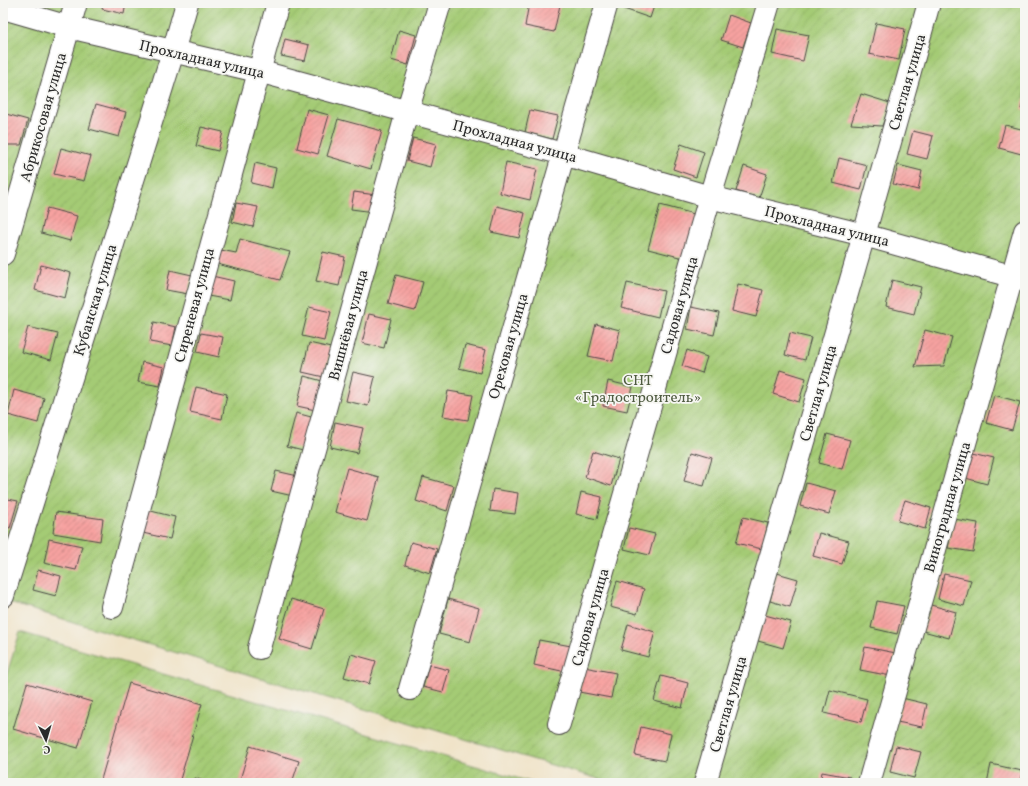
<svg xmlns="http://www.w3.org/2000/svg" width="1028" height="786" font-family="Vollkorn,serif">
<style>
.garden{fill:url(#garden-furrows);stroke:#687b50}
.building{fill:url(#building-hatch)}
.lines{fill:none;stroke-linecap:round;stroke-linejoin:round}
.minor-casing{stroke:#494743;stroke-width:24}
.minor{stroke:#fff;stroke-width:22}
.labels{text-anchor:middle;stroke-width:3.5;stroke-linejoin:round;paint-order:stroke}
.street-label{font-size:15px;fill:#2b2b2b;stroke:#f6f6f2}
.park-label{font-size:15px;fill:#4f5b41;stroke:#f6f6f2}
</style>
<defs>
<pattern id="garden-furrows" width="10" height="10" patternUnits="userSpaceOnUse"><rect width="10" height="10" fill="#a4cb75"/><path d="M-1 1l2-2M0 10L10 0M9 11l2-2" fill="none" stroke="#8dae65"/></pattern>
<pattern id="building-hatch" width="6" height="6" patternUnits="userSpaceOnUse"><rect width="6" height="6" fill="#f7a2a0"/><path d="M-1 1l2-2M0 6l6-6M5 7l2-2" fill="none" stroke="#c88483"/></pattern>
</defs>
<rect width="100%" height="100%" fill="#f6f6f2"/>
<filter id="ink" filterUnits="userSpaceOnUse"><feTurbulence type="fractalNoise" baseFrequency=".025" numOctaves="2"/><feDisplacementMap in="SourceGraphic" scale="8" xChannelSelector="R" yChannelSelector="G"/><feConvolveMatrix kernelMatrix="1 2 1 2 8 2 1 2 1" color-interpolation-filters="sRGB"/></filter>
<filter id="wash" filterUnits="userSpaceOnUse"><feTurbulence type="fractalNoise" baseFrequency=".012" numOctaves="4" result="noise"/><feDisplacementMap in="SourceGraphic" scale="16" xChannelSelector="R" yChannelSelector="G"/><feGaussianBlur stdDeviation="0.9" result="paint"/><feColorMatrix in="noise" values="0 0 0 0 0 0 0 0 0 0 0 0 0 0 0 0 0 1.4 0 .05"/><feComposite in="paint" operator="in"/></filter>
<g filter="url(#wash)">
<rect width="100%" height="100%" fill="#f0e3c8"/>
<!-- garden -->
<g class="garden">
<polygon points="3,3 1025,3 1025,783 612,783 3,601"/>
<polygon points="20,632 534,783 3,783 3,686"/>
</g>
<g id="blocks">
<!-- building -->
<g class="building">
<polygon points="103,3 126,3 124,14 102,9"/>
<polygon points="529,3 560,5 554,32 525,26"/>
<polygon points="622,3 655,3 650,18 621,8"/>
<polygon points="729,15 751,23 743,47 721,40"/>
<polygon points="876,23 905,29 899,60 869,54"/>
<polygon points="777,29 809,35 803,61 772,54"/>
<polygon points="399,30 416,35 408,65 391,60"/>
<polygon points="285,39 309,45 305,61 281,56"/>
<polygon points="861,94 890,103 882,126 851,124"/>
<polygon points="1025,97 1025,110 1021,109"/>
<polygon points="96,104 126,112 119,137 89,129"/>
<polygon points="307,109 329,115 318,154 297,148"/>
<polygon points="530,110 558,116 552,139 525,132"/>
<polygon points="6,114 28,120 21,145 3,145 3,124"/>
<polygon points="338,119 382,131 371,169 327,156"/>
<polygon points="1005,125 1025,130 1025,155 999,148"/>
<polygon points="201,127 223,132 218,151 196,146"/>
<polygon points="913,131 933,136 927,159 907,154"/>
<polygon points="413,138 436,144 430,167 407,161"/>
<polygon points="681,144 704,152 696,177 673,169"/>
<polygon points="61,148 91,156 84,181 54,174"/>
<polygon points="839,158 867,165 861,190 833,183"/>
<polygon points="506,162 537,169 530,200 500,193"/>
<polygon points="255,163 276,168 272,188 251,183"/>
<polygon points="898,165 922,171 918,190 893,184"/>
<polygon points="744,166 767,174 759,198 736,191"/>
<polygon points="354,192 376,195 374,212 351,209"/>
<polygon points="3,193 11,194 3,219"/>
<polygon points="236,203 258,207 253,227 232,222"/>
<polygon points="660,205 698,215 687,259 648,249"/>
<polygon points="497,206 525,213 519,238 491,232"/>
<polygon points="47,208 77,216 70,241 41,233"/>
<polygon points="240,239 290,252 280,280 213,263 216,249 236,253"/>
<polygon points="323,252 345,257 339,286 316,281"/>
<polygon points="41,265 71,273 65,298 35,290"/>
<polygon points="170,270 192,275 188,294 166,290"/>
<polygon points="396,275 423,282 415,311 388,304"/>
<polygon points="212,276 234,281 230,300 208,296"/>
<polygon points="892,280 921,287 914,314 886,307"/>
<polygon points="627,283 664,291 658,317 621,308"/>
<polygon points="738,284 763,290 756,317 732,311"/>
<polygon points="309,307 331,312 324,341 302,336"/>
<polygon points="691,307 719,313 714,335 687,329"/>
<polygon points="369,314 391,319 384,348 362,343"/>
<polygon points="154,322 176,327 172,346 150,342"/>
<polygon points="596,324 620,330 613,361 588,356"/>
<polygon points="28,327 58,334 51,360 21,352"/>
<polygon points="925,330 952,337 944,366 915,367"/>
<polygon points="201,333 223,337 219,357 197,352"/>
<polygon points="790,333 811,338 805,360 785,355"/>
<polygon points="309,343 331,348 324,377 302,372"/>
<polygon points="465,345 486,350 480,373 459,368"/>
<polygon points="687,350 707,357 702,373 682,366"/>
<polygon points="142,362 164,367 160,386 138,382"/>
<polygon points="780,370 806,378 799,402 773,394"/>
<polygon points="353,372 375,377 368,406 346,401"/>
<polygon points="304,376 326,382 320,411 297,406"/>
<polygon points="608,381 633,387 627,411 603,406"/>
<polygon points="196,387 227,394 222,419 190,412"/>
<polygon points="14,390 44,398 38,423 8,415"/>
<polygon points="448,391 473,395 468,420 443,416"/>
<polygon points="994,395 1020,402 1012,430 986,423"/>
<polygon points="296,413 315,418 307,451 287,446"/>
<polygon points="335,422 363,428 357,453 330,447"/>
<polygon points="827,434 850,440 842,469 819,463"/>
<polygon points="593,451 619,459 611,486 585,477"/>
<polygon points="692,452 712,458 704,486 684,481"/>
<polygon points="969,452 994,458 987,484 962,477"/>
<polygon points="347,468 379,477 367,521 335,512"/>
<polygon points="276,471 298,476 293,496 271,491"/>
<polygon points="423,477 454,486 447,511 416,501"/>
<polygon points="806,483 836,491 829,514 800,506"/>
<polygon points="493,489 518,493 515,514 490,511"/>
<polygon points="581,492 602,497 597,519 576,514"/>
<polygon points="3,498 18,501 10,528 3,526"/>
<polygon points="905,500 931,508 925,529 898,521"/>
<polygon points="143,509 175,517 170,539 138,532"/>
<polygon points="56,512 103,519 100,541 53,533"/>
<polygon points="743,517 768,523 762,549 736,543"/>
<polygon points="954,519 978,523 973,552 948,548"/>
<polygon points="629,528 655,534 649,555 624,549"/>
<polygon points="3,531 7,532 4,544 3,544"/>
<polygon points="819,533 849,541 842,564 813,556"/>
<polygon points="49,539 82,546 76,570 44,563"/>
<polygon points="411,542 437,549 430,573 405,565"/>
<polygon points="38,570 61,576 56,596 33,590"/>
<polygon points="777,573 798,579 790,607 770,601"/>
<polygon points="944,574 971,580 964,606 938,599"/>
<polygon points="617,581 644,589 637,614 610,607"/>
<polygon points="291,599 324,609 312,649 279,639"/>
<polygon points="448,599 479,608 470,642 439,634"/>
<polygon points="877,601 904,606 897,634 871,628"/>
<polygon points="931,605 956,612 949,638 923,631"/>
<polygon points="765,615 791,622 783,648 758,641"/>
<polygon points="628,624 655,632 648,657 621,650"/>
<polygon points="539,640 571,646 566,672 534,665"/>
<polygon points="1025,645 1025,663 1020,662"/>
<polygon points="865,647 896,653 891,676 860,670"/>
<polygon points="351,654 376,661 369,684 344,677"/>
<polygon points="429,665 449,670 443,692 423,687"/>
<polygon points="584,667 616,673 611,698 579,692"/>
<polygon points="661,676 688,683 682,708 654,701"/>
<polygon points="27,683 92,702 78,748 13,729"/>
<polygon points="129,683 202,704 179,783 100,783"/>
<polygon points="830,690 867,699 861,722 824,713"/>
<polygon points="902,698 927,704 922,727 897,722"/>
<polygon points="641,727 671,734 665,761 635,755"/>
<polygon points="250,746 299,761 292,783 239,783"/>
<polygon points="896,746 921,752 914,778 890,772"/>
<polygon points="991,764 1022,771 1020,783 987,783"/>
<polygon points="822,772 850,777 849,783 820,783"/>
<polygon points="195,778 210,783 193,783"/>
</g>
</g>
</g>
<g filter="url(#ink)">
<use href="#blocks" fill-opacity="0" stroke="#494743" stroke-width="1"/>
<g class="lines">
<defs>
<g id="minor">
<polyline points="3,8 69,27 258,71 563,154 710,197 864,235 1025,280"/>
<polyline points="3,254 76,3"/>
<polyline points="3,596 173,52 187,3"/>
<polyline points="112,607 278,3"/>
<polyline points="259,648 407,112 440,3"/>
<polyline points="410,689 607,3"/>
<polyline points="559,724 710,197 769,3"/>
<polyline points="705,783 864,235 929,3"/>
<polyline points="869,783 1025,231"/>
</g>
</defs>
<!-- minor casing -->
<use href="#minor" class="minor-casing"/>
<!-- minor -->
<use href="#minor" class="minor"/>
</g>
</g>
<g class="labels">
<!-- street labels -->
<g class="street-label">
<text transform="translate(202 59) rotate(13)" y="5">Прохладная улица</text>
<text transform="translate(907 82) rotate(-74)" y="5">Светлая улица</text>
<text transform="translate(43 117) rotate(-74)" y="5">Абрикосовая улица</text>
<text transform="translate(515 141) rotate(15)" y="5">Прохладная улица</text>
<text transform="translate(827 226) rotate(14)" y="5">Прохладная улица</text>
<text transform="translate(95 300) rotate(-73)" y="5">Кубанская улица</text>
<text transform="translate(194 305) rotate(-75)" y="5">Сиреневая улица</text>
<text transform="translate(679 305) rotate(-74)" y="5">Садовая улица</text>
<text transform="translate(348 325) rotate(-75)" y="5">Вишнёвая улица</text>
<text transform="translate(508 346) rotate(-74)" y="5">Ореховая улица</text>
<text transform="translate(818 393) rotate(-74)" y="5">Светлая улица</text>
<text transform="translate(947 507) rotate(-74)" y="5">Виноградная улица</text>
<text transform="translate(590 617) rotate(-74)" y="5">Садовая улица</text>
<text transform="translate(728 704) rotate(-74)" y="5">Светлая улица</text>
</g>
<!-- park labels -->
<g class="park-label">
<text x="638" y="385">СНТ<tspan x="638" dy="17">«Градостроитель»</tspan></text>
</g>
</g>
<!-- margin -->
<rect width="1028" height="786" fill="none" stroke="#f6f6f2" stroke-width="16"/>
<!-- north arrow -->
<g transform="translate(46 740) rotate(175)" stroke="#f6f6f2" stroke-width="3" paint-order="stroke">
<path d="M0-3L7 15L0 10L-7 15Z" fill="#2b2b2b"/>
<text y="-6" font-size="11" font-weight="bold" text-anchor="middle" fill="#2b2b2b">С</text>
</g>
</svg>
